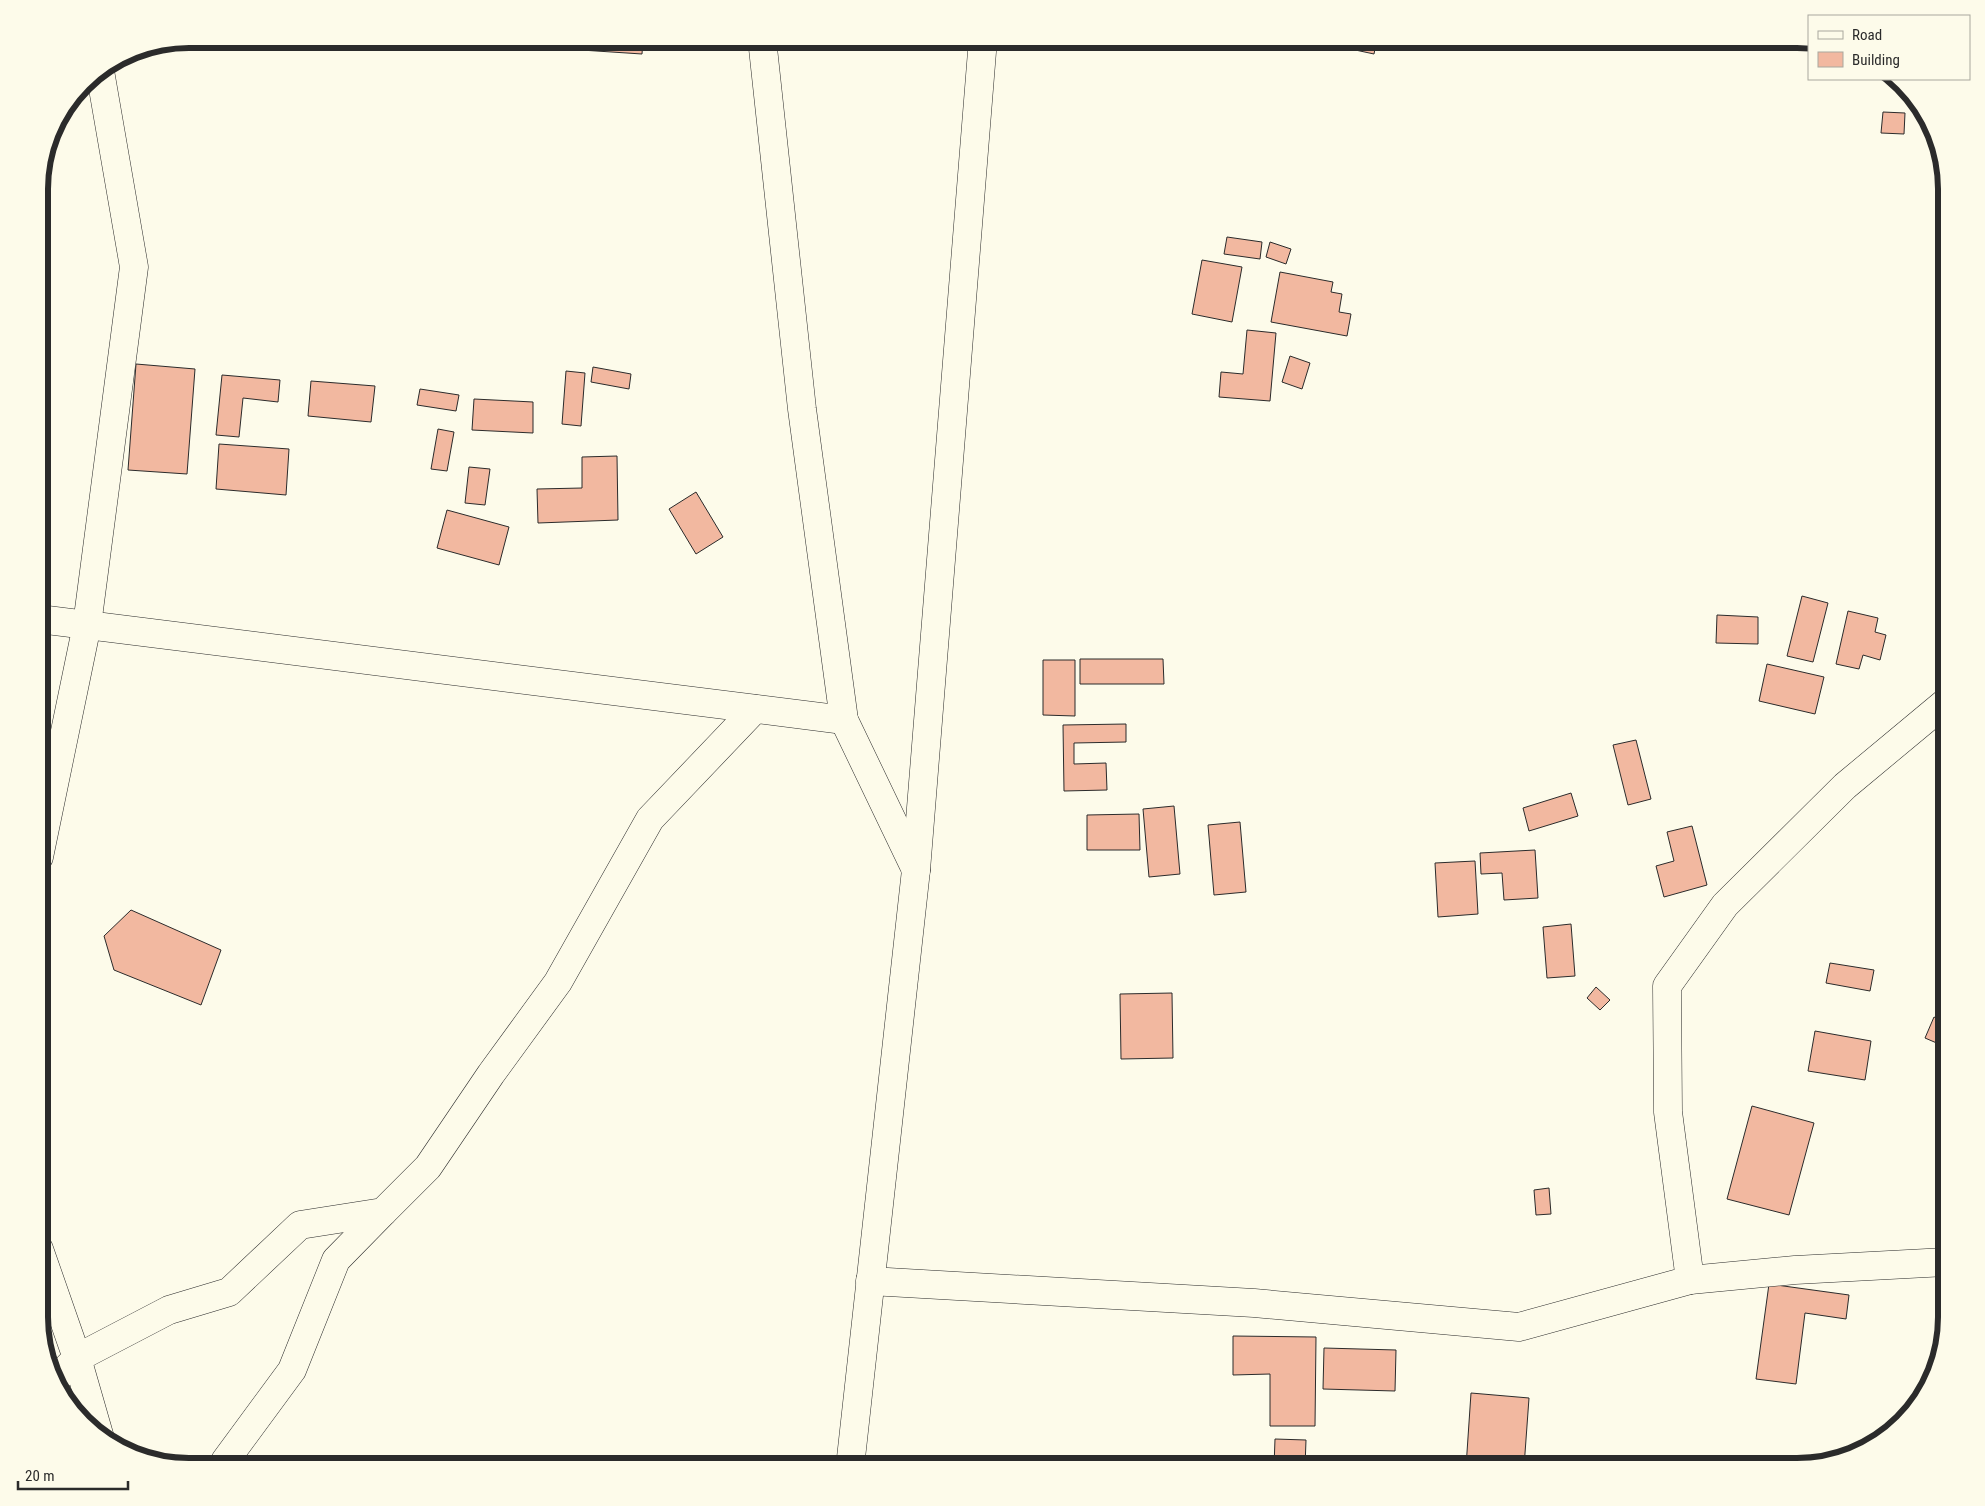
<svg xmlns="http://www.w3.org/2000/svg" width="1985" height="1506" font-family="'Roboto Condensed',sans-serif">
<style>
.building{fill:#f2b8a0;stroke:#2b2b2b}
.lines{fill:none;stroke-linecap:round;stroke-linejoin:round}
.minor-casing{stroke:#2b2b2b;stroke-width:29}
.trunk-casing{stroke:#2b2b2b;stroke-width:29}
.minor{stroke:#fdfbea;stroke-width:28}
.trunk{stroke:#fdfbea;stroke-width:28}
.rim{fill:none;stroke:#2b2b2b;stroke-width:6}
</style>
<rect width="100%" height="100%" fill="#fdfbea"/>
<!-- building -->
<g class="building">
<polygon points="475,39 551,39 550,50 475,43"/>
<polygon points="567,39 590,39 590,40 621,42 622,39 643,39 642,54 566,49"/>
<polygon points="1348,39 1377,39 1374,54 1346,48"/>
<polygon points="1883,112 1905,113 1904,134 1881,133"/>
<polygon points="1227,237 1262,242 1260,259 1224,254"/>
<polygon points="1270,242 1291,249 1286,264 1266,257"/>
<polygon points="1202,260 1242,267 1232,322 1192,314"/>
<polygon points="1280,272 1333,282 1331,292 1342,294 1339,312 1351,314 1347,336 1271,322"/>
<polygon points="1247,330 1276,333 1270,401 1219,397 1221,372 1243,374"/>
<polygon points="1290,356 1310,363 1302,389 1282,382"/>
<polygon points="136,364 195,369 187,474 128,470"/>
<polygon points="593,367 631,374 629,389 591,382"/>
<polygon points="566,371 585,373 581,426 562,424"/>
<polygon points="222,375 280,380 278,402 243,398 239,437 216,435"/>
<polygon points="311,381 375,386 371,422 308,416"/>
<polygon points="420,389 459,395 456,411 417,405"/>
<polygon points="474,399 533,402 533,433 472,430"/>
<polygon points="438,429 454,432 447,471 431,469"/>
<polygon points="219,444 289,449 286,495 216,489"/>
<polygon points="617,456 618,520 538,523 537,489 582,488 582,457"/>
<polygon points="469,467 490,469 485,505 465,503"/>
<polygon points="696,492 723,537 696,554 669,509"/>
<polygon points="447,510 509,527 499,565 437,548"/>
<polygon points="1802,596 1828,603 1813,662 1787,656"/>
<polygon points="1848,611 1878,618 1875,632 1886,635 1880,660 1863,655 1859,669 1836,664"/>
<polygon points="1717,615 1758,617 1758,644 1716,643"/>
<polygon points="1080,659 1163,659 1164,684 1080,684"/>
<polygon points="1043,660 1075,660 1075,716 1043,715"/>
<polygon points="1767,664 1824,677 1815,714 1759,701"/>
<polygon points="1126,724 1126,742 1074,743 1074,764 1106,763 1107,790 1064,791 1063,725"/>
<polygon points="1636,740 1651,799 1628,805 1613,745"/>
<polygon points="1571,793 1578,816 1529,831 1523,808"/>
<polygon points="1174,806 1180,874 1149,877 1143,809"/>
<polygon points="1139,814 1140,850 1087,850 1087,815"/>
<polygon points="1240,822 1246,892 1214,895 1208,825"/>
<polygon points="1692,826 1707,885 1664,897 1656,866 1674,861 1667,832"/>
<polygon points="1535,850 1538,898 1504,900 1502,873 1481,874 1480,853"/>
<polygon points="1475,861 1478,914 1438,917 1435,863"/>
<polygon points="131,910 221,950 201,1005 114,970 104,936"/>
<polygon points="1571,924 1575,976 1547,978 1543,927"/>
<polygon points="1830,963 1874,970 1870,991 1826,983"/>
<polygon points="1596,987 1610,1000 1600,1010 1587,998"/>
<polygon points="1172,993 1173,1058 1121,1059 1120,994"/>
<polygon points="1934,1017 1946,1023 1946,1047 1925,1038"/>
<polygon points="1815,1031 1871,1041 1865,1080 1808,1071"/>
<polygon points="1752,1106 1814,1123 1789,1215 1727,1199"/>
<polygon points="1549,1188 1551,1214 1536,1215 1534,1190"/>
<polygon points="1769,1284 1849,1295 1846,1319 1805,1313 1796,1384 1756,1379"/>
<polygon points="1233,1336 1316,1337 1315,1426 1270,1426 1270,1374 1233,1375"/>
<polygon points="1324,1348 1396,1350 1395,1391 1323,1389"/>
<polygon points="1471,1393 1529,1398 1524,1467 1466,1467"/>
<polygon points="1275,1439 1306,1440 1305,1467 1274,1467"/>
<polygon points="1702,1457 1734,1461 1733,1467 1701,1467"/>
</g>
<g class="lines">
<defs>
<g id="minor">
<polyline points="762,39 802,409 844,720 916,870"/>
<polyline points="39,619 844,720"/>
<polyline points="39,857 87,625 134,267 100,71"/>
<polyline points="39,1249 77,1358 100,1438"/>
<polyline points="1690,1280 1795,1270 1946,1262"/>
<polyline points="870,1281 1254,1303 1519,1327 1690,1280 1668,1112 1667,986 1725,905 1845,786 1946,702"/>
<polyline points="54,1381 77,1358 169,1310 229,1292 300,1225 383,1212 428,1167 491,1074 558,982 650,819 755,709"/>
<polyline points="224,1467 225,1461 292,1370 336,1260 383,1212"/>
</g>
<polyline id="trunk" points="850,1467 916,870 983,39"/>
</defs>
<!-- minor casing -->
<use href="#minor" class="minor-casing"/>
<!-- trunk casing -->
<use href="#trunk" class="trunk-casing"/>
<!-- minor -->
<use href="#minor" class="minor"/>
<!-- trunk -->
<use href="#trunk" class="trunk"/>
</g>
<!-- crop -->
<path d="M0 0H1985V1506H0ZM189 48H1797A141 141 0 0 1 1938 189V1317A141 141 0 0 1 1797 1458H189A141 141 0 0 1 48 1317V189A141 141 0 0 1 189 48Z" fill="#fdfbea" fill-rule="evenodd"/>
<path class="rim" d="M189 48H1797A141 141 0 0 1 1938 189V1317A141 141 0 0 1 1797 1458H189A141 141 0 0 1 48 1317V189A141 141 0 0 1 189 48Z"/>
<!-- legend -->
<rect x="1808" y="15" width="162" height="65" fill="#fdfbea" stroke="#a9a89e"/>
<rect x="1818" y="31" width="25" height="8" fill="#fdfbea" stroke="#a9a89e"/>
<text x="1852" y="40" font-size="15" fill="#2b2b2b">Road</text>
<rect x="1818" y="52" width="25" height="15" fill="#f2b8a0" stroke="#a9a89e"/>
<text x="1852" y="65" font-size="15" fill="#2b2b2b">Building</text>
<!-- scale -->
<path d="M18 1481v8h110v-8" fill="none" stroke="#2b2b2b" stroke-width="2.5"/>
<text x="25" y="1481" font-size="15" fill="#2b2b2b" stroke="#fdfbea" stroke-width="4" paint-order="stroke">20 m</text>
</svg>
